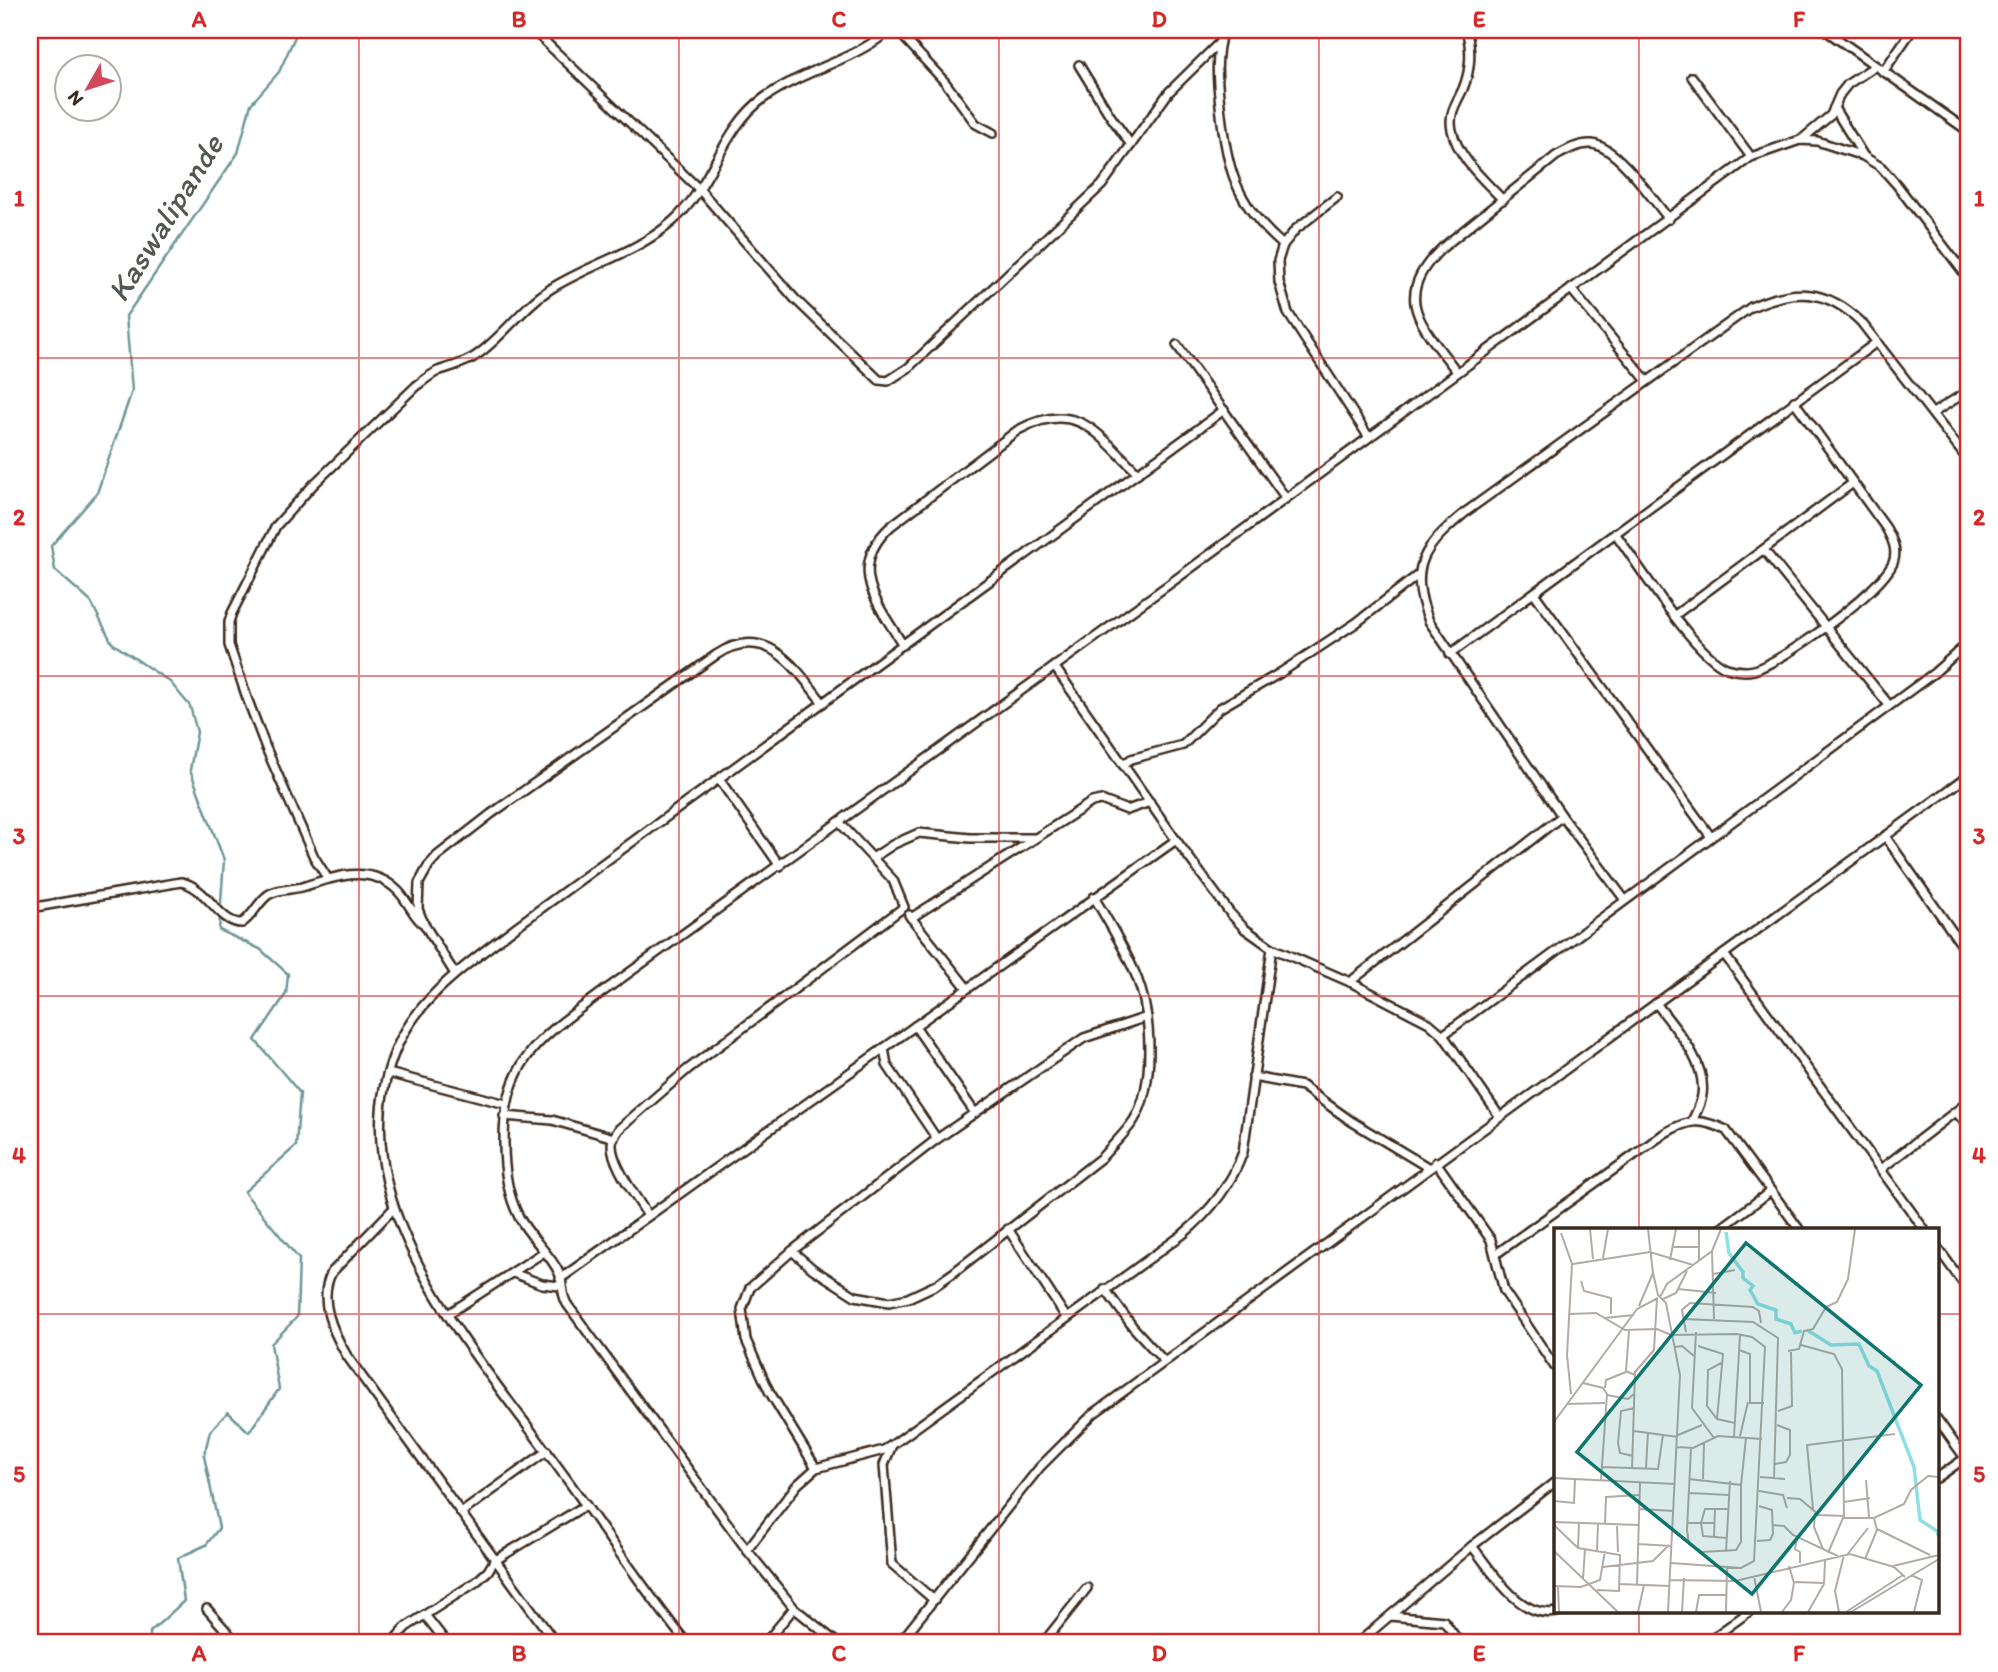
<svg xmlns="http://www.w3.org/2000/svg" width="1998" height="1672" font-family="Itim,sans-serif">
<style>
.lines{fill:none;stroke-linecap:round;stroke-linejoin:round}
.stream{stroke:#6d9796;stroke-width:2.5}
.minor-casing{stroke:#3b2a1e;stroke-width:12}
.minor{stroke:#fff;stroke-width:7}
.grid{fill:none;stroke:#d62828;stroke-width:2;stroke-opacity:0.55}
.labels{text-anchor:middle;stroke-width:7;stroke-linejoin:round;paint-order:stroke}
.water-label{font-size:32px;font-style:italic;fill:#505850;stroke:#fff}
.inset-river{fill:none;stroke:#8ee0e6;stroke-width:3.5}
.inset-road{fill:none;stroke:#b1aaa5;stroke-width:2}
.view{fill:#0f766e;fill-opacity:0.15;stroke:#0f766e;stroke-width:3.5}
.inset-edge{fill:none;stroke:#3b2a1e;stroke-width:3.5}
.neatline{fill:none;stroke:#d62828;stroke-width:2.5}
.grid-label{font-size:23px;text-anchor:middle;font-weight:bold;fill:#d62828}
</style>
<rect width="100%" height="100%" fill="#fff"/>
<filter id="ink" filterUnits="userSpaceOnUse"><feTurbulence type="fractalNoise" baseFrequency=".0143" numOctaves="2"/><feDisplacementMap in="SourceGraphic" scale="14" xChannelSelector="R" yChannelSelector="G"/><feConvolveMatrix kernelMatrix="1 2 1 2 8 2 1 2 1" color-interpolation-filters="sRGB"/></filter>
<g filter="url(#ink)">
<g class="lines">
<!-- stream -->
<polyline class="stream" points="150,1642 150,1632 184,1601 178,1558 206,1545 219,1528 204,1456 210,1431 228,1412 249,1432 279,1389 271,1344 297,1317 299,1259 244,1192 296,1146 300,1093 255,1040 286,994 288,974 260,949 219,930 224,860 190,770 197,732 190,706 170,682 112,643 91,602 55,570 51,546 97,493 132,391 126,316 238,153 251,104 279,72 298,30"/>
<defs>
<g id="minor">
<polyline points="533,30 700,190 795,299 879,380 888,381 908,368 1102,185 1169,92 1218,44"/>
<polyline points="897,30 945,82 976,124 993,133"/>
<path d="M1223 30C1215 54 1217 80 1220 105 1226 166 1235 204 1283 245"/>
<path d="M1466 30C1472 50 1471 69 1463 89 1457 102 1448 114 1452 130 1458 158 1484 180 1503 200"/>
<polyline points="1825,30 1968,131"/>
<polyline points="1079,65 1109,114 1131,145"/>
<polyline points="1883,72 1912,30"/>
<polyline points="1692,77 1751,157"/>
<polyline points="1834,108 1863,155"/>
<polyline points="1801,140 1831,115 1840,94 1848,84 1875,66"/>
<polyline points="1337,197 1296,229 1283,245 1278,261 1279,282 1288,313 1368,436"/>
<polyline points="1959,265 1968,258"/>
<polyline points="1571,289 1647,381"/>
<polyline points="1177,345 1285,497"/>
<path d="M1457 372C1423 326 1389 298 1442 248L1556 156C1567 150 1579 143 1592 144 1618 147 1652 199 1669 219"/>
<polyline points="1933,413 1968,391"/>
<path d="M1615 533C1638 564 1695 656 1727 668 1736 671 1745 672 1754 670 1784 661 1880 592 1893 563 1898 550 1892 539 1886 528L1794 401"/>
<polyline points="1764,550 1889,705"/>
<polyline points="1534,593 1711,837"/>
<polyline points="1675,615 1853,483"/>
<path d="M903 645C877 603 846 567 891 526L1018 430C1078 398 1098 435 1138 473"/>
<polyline points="1450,654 1877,342"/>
<polyline points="1054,666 1176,840 1230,913 1245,929 1272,948 1350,982 1429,1023 1443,1035 1500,1117"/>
<polyline points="1123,765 1131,759 1183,745 1220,708 1280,673 1356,623 1418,575"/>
<polyline points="719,779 780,866"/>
<polyline points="1885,836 1968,954"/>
<polyline points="874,857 894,844 919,833 970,838 1033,838"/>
<path d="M328 879 314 857 266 748 247 698 229 645V622L232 613 276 526 313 485 416 386C423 381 430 375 438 371 451 366 465 364 477 355 504 336 524 305 552 288 591 264 638 252 673 221 712 187 722 128 764 98 803 70 853 61 890 30"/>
<path d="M1625 900 1562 816 1429 621C1407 566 1424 546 1467 511L1751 307C1794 288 1826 288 1861 322L1968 460"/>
<path d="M30 908 181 882C208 887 219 924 242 923 253 916 258 902 268 895 277 888 295 890 305 886 337 876 371 864 398 891 407 900 412 913 421 922"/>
<polyline points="909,915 967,988"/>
<polyline points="911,918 1092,802 1101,800 1127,810 1150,802"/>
<polyline points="1724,954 1924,1229"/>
<path d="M455 974 424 924 418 909 419 883 429 865 437 856 491 814 716 655C766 622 795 667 823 703"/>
<polyline points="1350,982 1562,816"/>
<path d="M1656 1003C1675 1029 1707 1061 1702 1095 1701 1104 1696 1113 1692 1121"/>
<polyline points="915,1026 975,1113"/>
<polyline points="1443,1035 1934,673 1968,643"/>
<polyline points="884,1048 887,1065 937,1139"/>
<polyline points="388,1073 506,1104"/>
<polyline points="1253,1077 1302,1086 1351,1121 1429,1168"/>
<polyline points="1956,1112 1968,1126"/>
<polyline points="504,1116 552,1120 614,1138"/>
<polyline points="1436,1162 1491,1240 1504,1291 1555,1367"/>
<polyline points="1881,1169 1968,1102"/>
<path d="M394 1208 332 1272C317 1299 333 1332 347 1356L555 1642"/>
<path d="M648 1216C638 1199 606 1158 613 1139 615 1135 617 1132 619 1129L688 1069 904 907 893 880 839 822"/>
<polyline points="1008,1229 1066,1317"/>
<polyline points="1720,1229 1771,1191"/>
<polyline points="1937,1247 1968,1290"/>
<path d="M792 1251 813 1269 855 1296 889 1302 908 1298 936 1285 953 1273 1102 1157C1112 1145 1125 1134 1134 1120 1155 1085 1152 1016 1137 978 1126 950 1109 923 1094 897"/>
<path d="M1496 1254 1665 1133C1689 1119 1701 1118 1726 1130L1799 1229"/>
<polyline points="513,1273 542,1284 560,1286"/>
<polyline points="560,1279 1176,840"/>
<polyline points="1105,1289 1133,1327 1164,1361"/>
<polyline points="448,1314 544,1252"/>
<polyline points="1937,1419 1965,1458"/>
<polyline points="892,1445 884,1465 892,1564 934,1600"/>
<polyline points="816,1468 769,1391 746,1340 742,1309 750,1288 792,1251 937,1139 1084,1038 1147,1017"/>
<polyline points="1937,1478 1968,1456"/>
<polyline points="461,1513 547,1451"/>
<path d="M1472 1546C1493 1572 1521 1623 1561 1611"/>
<path d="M747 1550 797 1485 816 1468 884 1450 892 1445 1182 1235C1210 1212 1231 1186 1243 1152L1272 948"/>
<polyline points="207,1609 236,1642"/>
<polyline points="425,1615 446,1642"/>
<polyline points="1390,1616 1444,1621 1459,1642"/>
<polyline points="395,1642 397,1637 406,1627 476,1582 488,1571 494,1561 586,1505"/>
<path d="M686 1642C640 1585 599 1522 555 1463 474 1351 333 1199 396 1049 419 995 472 961 517 926L1224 410"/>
<polyline points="766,1642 794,1608"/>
<path d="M836 1642 794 1608 747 1550 567 1304C560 1291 564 1284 559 1273 550 1253 529 1237 519 1217 508 1196 504 1167 504 1143 503 1056 545 1035 608 988L1168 585 1751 157 1800 140 1817 141 1863 156 1881 167 1897 185 1968 278"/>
<polyline points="900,1642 1040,1467 1093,1414 1968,776"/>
<polyline points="1044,1642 1087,1588"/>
<polyline points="1359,1642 1472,1546 1555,1482"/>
<polyline points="1707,1642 1750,1611"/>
</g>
</defs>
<!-- minor casing -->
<use href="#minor" class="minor-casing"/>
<!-- minor -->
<use href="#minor" class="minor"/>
</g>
</g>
<!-- grid -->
<path class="grid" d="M359 30V1642M679 30V1642M999 30V1642M1319 30V1642M1639 30V1229M30 358H1968M30 676H1968M30 996H1968M30 1314H1555M1937 1314H1968M1639 1611V1642"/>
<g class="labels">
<!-- water labels -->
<g class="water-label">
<text transform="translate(165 218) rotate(-58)" y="11">Kaswalipande</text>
</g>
</g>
<!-- overview -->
<g transform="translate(1554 1228)">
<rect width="385" height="385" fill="#fff"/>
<path class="inset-river" d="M172 4 175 25 189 44V50L199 58 196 62 204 76 222 82V91L237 96 241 105 248 103M253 102 277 117 305 116 315 138 323 143 360 239 366 292 383 303 385 310"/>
<path class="inset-road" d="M36 1 39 31M94 1 99 45 104 67 112 75 126 147 114 384M145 1V33M7 5 18 36 13 127 17 166M119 19H144M158 23 160 91M49 30 54 1M116 32 122 1M19 36 96 24 139 37M159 46 181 42M27 53 30 63 57 70V86M124 61 162 65M106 69 113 56 158 23 167 1M109 71 122 65 133 43M85 78 99 45M16 86 42 85 71 102 103 101 117 107 183 106 198 109 211 119 200 333 187 340 117 335M51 90 80 87M129 91 199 94 224 110 220 250M75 103 72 143 81 147M132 104 128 82 136 75 199 79 205 83 207 95M142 104 138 180 160 210M144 118 169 126 163 191M121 119 128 118 140 128M185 122 196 126V175H210M234 123 245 121 250 103 259 101 272 79 283 74 294 51 301 1M169 134 154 142 153 178 163 191 181 195M29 155 49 160 53 166 47 252M51 160 52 152 72 144M53 167 74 171 80 166M12 176 51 175M224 183 238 178 237 124M0 194 83 81 104 70M80 203 124 209M124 207 148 197M186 208 194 174M180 209 186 107M123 219 139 220 164 208 208 211M79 228 66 225 64 215 67 183 81 180M221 236 232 234 236 227V202L223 197M48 239 104 241 109 207M92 240 94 204M78 241 81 144 100 122 103 70M206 249 231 251M0 250 121 256M135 251 187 257V314L182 322 148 324 135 316 133 302 137 220M149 251 150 215M312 252 315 289M187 257 192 210M205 263 229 267 233 280M135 265 175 267M233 270 246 271 265 287 290 288 288 141 280 126 247 117M0 273 20 275 21 251M290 274 316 270M85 281 120 283M259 281 253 217 341 206M261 285 260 299 269 321M0 294 85 297M134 295H160M51 296 52 269 85 267M0 297 24 320 66 327 65 363 43 362M219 297 230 298 239 307 284 328M63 298 64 324M323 301 376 327M160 309 161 280M243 309 241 321 246 324V335M173 310 149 308 147 295 151 281H174M203 313 216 312 219 306 218 282 205 278M84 316 117 318M24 320 25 295M43 322 44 296M0 323 64 384M172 324 176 253M274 325 289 290H320L350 276 357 262 374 248 385 249M293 327 314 300M311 331 323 302 320 290M339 338 385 327M49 339 99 333 115 317M357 347 368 352 360 384M200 348 207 384M29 351 31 321M116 352 181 353 296 326 340 339 351 349M241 354 270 355M65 356 116 358M83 356 86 255M0 358 27 359 46 352 51 323M4 359 5 384M84 384 90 357M128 384 130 350M142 384 145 367H173M172 384 173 339M228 384 237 372 240 355 235 338M254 384 270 356 271 333M285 384 281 363 290 327M292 384 349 347M297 384 385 331"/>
<path class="view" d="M192 15 367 157 198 366 23 224Z"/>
<rect width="385" height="385" class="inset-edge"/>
</g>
<!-- margin -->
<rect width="1998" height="1672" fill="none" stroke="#fff" stroke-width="77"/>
<!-- north arrow -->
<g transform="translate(88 88) rotate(231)"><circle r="33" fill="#ffffff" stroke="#b1aaa5" stroke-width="2"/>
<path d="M0-5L12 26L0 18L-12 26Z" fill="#d1495b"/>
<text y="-10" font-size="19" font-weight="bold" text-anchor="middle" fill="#3b2a1e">N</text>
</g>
<rect x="38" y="38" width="1922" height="1596" class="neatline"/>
<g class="grid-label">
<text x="199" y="27">A</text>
<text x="519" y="27">B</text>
<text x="839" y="27">C</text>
<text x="1159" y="27">D</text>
<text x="1479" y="27">E</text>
<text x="1799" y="27">F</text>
<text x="19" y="206">1</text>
<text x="1979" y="206">1</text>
<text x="19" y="525">2</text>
<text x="1979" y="525">2</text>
<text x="19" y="844">3</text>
<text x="1979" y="844">3</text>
<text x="19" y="1163">4</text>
<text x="1979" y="1163">4</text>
<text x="19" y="1482">5</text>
<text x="1979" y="1482">5</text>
<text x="199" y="1661">A</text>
<text x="519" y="1661">B</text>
<text x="839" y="1661">C</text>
<text x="1159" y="1661">D</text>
<text x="1479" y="1661">E</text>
<text x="1799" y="1661">F</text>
</g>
</svg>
